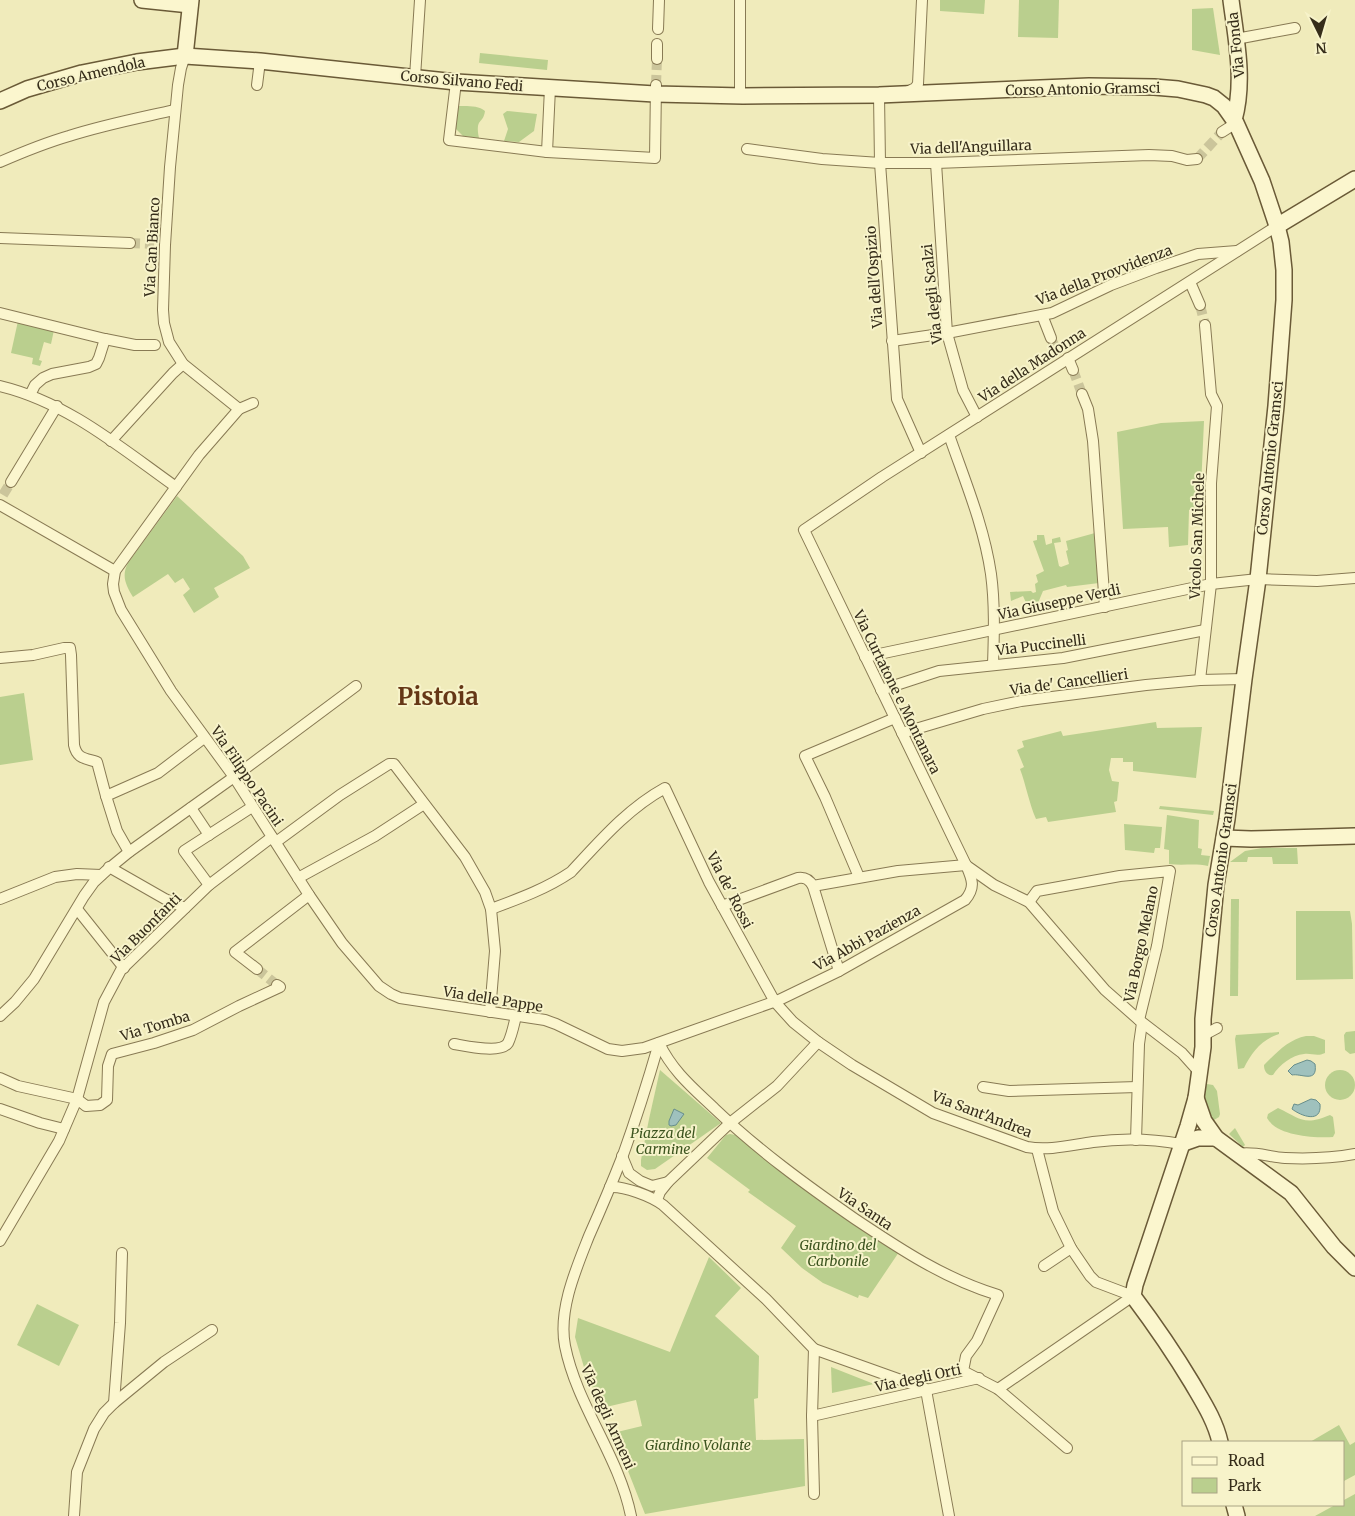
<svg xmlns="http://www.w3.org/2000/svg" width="1355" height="1516" font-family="Merriweather,serif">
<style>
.green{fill:#bacf8e}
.water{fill:#9fc1bd;stroke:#678e8c}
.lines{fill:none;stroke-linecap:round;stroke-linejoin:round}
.street-tunnel{stroke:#cbc59b;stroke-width:10;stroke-dasharray:10 5;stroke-linecap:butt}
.street-casing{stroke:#887a54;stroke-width:12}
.secondary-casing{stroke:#6a5a37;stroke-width:18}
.street{stroke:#fbf6ce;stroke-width:10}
.secondary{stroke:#fbf6ce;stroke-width:15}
.labels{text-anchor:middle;stroke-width:4;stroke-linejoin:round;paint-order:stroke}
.street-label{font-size:14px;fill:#362d1a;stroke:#f7f3ca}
.park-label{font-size:14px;font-style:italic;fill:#3c541f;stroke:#f7f3ca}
.town-label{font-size:24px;font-weight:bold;fill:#653716;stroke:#f7f3ca}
</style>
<rect width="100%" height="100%" fill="#f0ebbb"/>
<!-- green -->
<g class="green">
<polygon points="940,0 985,0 984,14 940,11"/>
<polygon points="1019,0 1059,0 1058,38 1018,37"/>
<polygon points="1213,8 1220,55 1192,50 1192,9"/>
<polygon points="480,53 548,60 547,70 479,63"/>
<path d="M457 106C466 106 478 105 485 111 483 125 475 117 479 138L463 136 455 128Z"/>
<polygon points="507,111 537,114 534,131 519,142 504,141 508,129 503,114"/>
<polygon points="18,321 54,330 51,344 44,342 39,360 42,361 40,366 32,364 33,358 11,353"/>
<polygon points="1204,421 1200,510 1189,510 1188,545 1169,547 1168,527 1123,529 1117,432 1161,423"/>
<path d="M177 496 243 556 250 568 214 588 219 597 194 613 183 595 190 589 183 578 175 583 168 574 133 597C126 585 121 576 128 563Z"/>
<polygon points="1095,533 1099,583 1067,587 1066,585 1043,591 1038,603 1027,605 1023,596 1011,601 1010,592 1031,591 1033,593 1036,592 1035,584 1038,582 1036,575 1044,571 1033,541 1037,540 1037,535 1044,535 1046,545 1052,543 1052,539 1060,537 1061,542 1054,543 1059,566 1061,567 1069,564 1066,551 1068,550 1066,541"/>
<polygon points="24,693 33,760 0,765 0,697"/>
<path d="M1156 722 1157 728 1202 727 1196 778 1133 771V762H1123V758H1111L1109 770 1112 781 1119 782 1117 801 1114 802 1116 812 1048 822 1046 817 1036 819C1029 803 1026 785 1020 769L1024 767 1017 750 1024 747 1022 741 1061 731 1063 736Z"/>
<polygon points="1160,806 1214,811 1213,815 1159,809"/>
<path d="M1167 815 1199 820 1198 848 1202 849 1201 855 1210 856 1208 866C1195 863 1183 866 1169 864V850L1164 849Z"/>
<polygon points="1124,824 1162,827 1160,848 1155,848 1154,853 1125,850"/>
<polygon points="1262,848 1297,848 1298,864 1273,864 1272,857 1248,857 1247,862 1230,862 1245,851"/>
<polygon points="1231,899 1239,899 1238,996 1230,996"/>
<polygon points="1296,911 1350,911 1352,924 1353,979 1296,980"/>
<polygon points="1355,1031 1355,1053 1350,1054 1345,1050 1344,1035 1346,1032"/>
<path d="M1279 1032V1034C1262 1039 1251 1053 1244 1068L1238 1069 1235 1039 1236 1035Z"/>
<path d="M1306 1036H1314L1325 1040V1053C1317 1057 1312 1053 1304 1054 1292 1055 1279 1065 1273 1075 1267 1076 1264 1071 1264 1065 1276 1053 1289 1039 1306 1036Z"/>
<circle cx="1340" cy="1085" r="15"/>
<polygon points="660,1070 721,1123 655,1169 647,1170 641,1166 641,1160 649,1119"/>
<path d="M1207 1084 1213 1085 1217 1091 1220 1114 1219 1117 1214 1120 1209 1118C1205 1109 1201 1093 1207 1084Z"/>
<path d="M1278 1108C1301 1119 1304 1126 1330 1115L1333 1117 1335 1133 1333 1137C1314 1138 1277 1136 1267 1118L1268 1114Z"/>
<polygon points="1235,1128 1245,1145 1243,1147 1229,1134"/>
<polygon points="730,1134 735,1135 828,1206 899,1252 868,1298 859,1295 858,1298 823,1283 802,1268 781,1248 796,1226 748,1192 750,1190 707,1158 726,1135"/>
<polygon points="709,1257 741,1288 715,1316 759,1356 758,1398 754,1399 756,1440 804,1439 805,1486 645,1514 613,1433 642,1426 636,1400 606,1407 596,1395 586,1374 575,1337 578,1318 670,1352"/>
<polygon points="37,1304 79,1325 59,1366 17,1345"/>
<polygon points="831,1367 874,1384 832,1393"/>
<polygon points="1339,1425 1350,1445 1355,1442 1355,1475 1344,1481 1344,1442 1310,1442"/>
<polygon points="1355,1494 1355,1516 1315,1516 1335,1505 1344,1505 1344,1500"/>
</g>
<!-- water -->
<g class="water">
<path d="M1307 1060 1311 1061 1315 1064C1318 1084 1301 1073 1292 1075L1288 1071 1294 1065Z"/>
<path d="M1311 1099 1316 1100 1320 1104C1322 1124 1301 1116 1292 1109L1294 1104 1298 1105Z"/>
<polygon points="674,1109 684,1114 676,1125 671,1126 669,1125 669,1121"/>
</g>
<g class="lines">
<!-- street-tunnel -->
<g class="street-tunnel">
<polyline points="656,85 657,59"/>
<polyline points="1197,159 1222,132"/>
<polyline points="130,243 154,244"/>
<polyline points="1200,305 1205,325"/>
<polyline points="1051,338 1058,355"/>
<polyline points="1073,370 1082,394"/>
<polyline points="3,495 11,482"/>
<polyline points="257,969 277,985"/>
</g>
<defs>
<g id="street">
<polyline points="658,29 659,0"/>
<polyline points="1236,39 1295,28"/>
<polyline points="185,56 181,68 178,85 170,167 165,245 163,310 164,323 169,342 183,364 239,409"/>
<polyline points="657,59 657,44"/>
<polyline points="415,77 420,0"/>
<polyline points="456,82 449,140 547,152 655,158 656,85"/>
<polyline points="257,85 260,61"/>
<polyline points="907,92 915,88 918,84 922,0"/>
<polyline points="879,95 880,163 897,399 921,453"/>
<polyline points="740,96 740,0"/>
<polyline points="1222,132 1236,123"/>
<polyline points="747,149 822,159 880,163 936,163 1149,155 1172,156 1187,160 1197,159"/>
<polyline points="547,152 550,88"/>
<path d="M0 162C23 152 45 143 69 136 103 125 139 118 174 110"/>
<polyline points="936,163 947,333 963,390 977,417"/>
<polyline points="0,238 130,243"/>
<polyline points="1190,282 1200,305"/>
<polyline points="0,313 105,339 135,345 155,345"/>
<polyline points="1042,315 1051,338"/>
<polyline points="892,341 947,333 1052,313 1111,285 1156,268 1198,254 1237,251"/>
<polyline points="1068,358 1073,370"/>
<path d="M0 386C67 402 121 448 176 487"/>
<polyline points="1082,394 1088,409 1093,441 1105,607"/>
<polyline points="30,395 35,385 43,378 52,374 89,367 96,364 99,358 105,339"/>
<path d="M253 403 239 409 199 455 115 571 113 584 114 592 121 610 171 691 234 777 309 895 342 943 379 986 391 994 400 998 545 1020 556 1024 608 1049 622 1051 644 1048 779 1000 839 971 965 900C976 887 972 879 966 865L804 530 882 477 1277 226"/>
<path d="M949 435C965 481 984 526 991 574 995 604 994 635 993 665"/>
<polyline points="111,441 173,373 183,364"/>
<polyline points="11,482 57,406"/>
<polyline points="0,505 115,571"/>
<polyline points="865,657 1211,584 1258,579 1317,581 1355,578"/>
<path d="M0 658 33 655 64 648H70L71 655 74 745C77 759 85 758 97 762L106 796 117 831 129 852"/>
<polyline points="1200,680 1211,584 1211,483 1217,406 1211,394 1205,325"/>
<polyline points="881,690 939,671 1063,658 1205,630"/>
<polyline points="902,733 983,709 1021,701 1146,685 1200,680 1244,679"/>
<polyline points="106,796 158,773 204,738"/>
<polyline points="191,808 209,835"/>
<polyline points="276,842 340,795 389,764 394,764 465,857 485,892 491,909 495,951 490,1012"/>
<polyline points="967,866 994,885 1029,902 1105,990 1139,1020 1182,1053 1199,1072"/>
<polyline points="109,867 165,899 185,908"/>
<polyline points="859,877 825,797 805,756 895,718"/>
<polyline points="298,878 375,836 424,804"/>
<polyline points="209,885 184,851 252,807"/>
<polyline points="813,886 898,871 966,865"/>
<polyline points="0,899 55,877 77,874 101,875"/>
<polyline points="1029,902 1037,891 1120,876 1170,871 1157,946 1139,1020"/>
<path d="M722 906 798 878C805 877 809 879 813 886L839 971"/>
<polyline points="77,909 124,968"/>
<path d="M491 909C518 899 546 889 571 872 600 841 627 809 665 788L709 882 775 1002 793 1022 818 1042 852 1065 933 1113 1027 1147C1049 1151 1071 1145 1093 1142 1122 1138 1153 1139 1181 1144"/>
<polyline points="257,969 235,952 309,895"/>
<polyline points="0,1016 15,1002 34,979 84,896 94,882 107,870 129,852 234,777 356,686"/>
<polyline points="1204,1035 1217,1028"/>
<path d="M659 1043C673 1072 693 1088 715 1109 758 1150 806 1185 855 1219 900 1249 945 1279 998 1295L977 1341 966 1356 963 1371 998 1389 1067 1448"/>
<path d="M454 1044C466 1046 501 1054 508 1043 512 1035 514 1024 516 1016"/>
<polyline points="0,1078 18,1086 77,1099 86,1106 100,1105 107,1100 108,1066 112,1054 154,1043 193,1030 239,1006 280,987 277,985"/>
<polyline points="983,1087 1009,1091 1137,1087"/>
<polyline points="0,1109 40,1123 64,1129"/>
<polyline points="1136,1140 1139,1044 1142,1023"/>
<polyline points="1037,1149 1053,1211 1071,1248 1090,1276 1096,1282 1133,1296"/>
<path d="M1238 1154C1254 1151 1269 1157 1285 1158 1307 1159 1333 1158 1355 1154"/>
<polyline points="622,1156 629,1173 640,1181 652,1186 668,1182"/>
<path d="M610 1187C624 1186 651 1196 663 1205L766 1299 814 1349 812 1416 814 1494"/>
<polyline points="657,1200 660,1192 668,1182 730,1123 777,1086 818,1042"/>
<polyline points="0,1241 59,1141 77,1099 104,1002 121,970 209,885 272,837"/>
<polyline points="1044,1266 1071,1248"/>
<polyline points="814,1349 926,1389"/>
<polyline points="998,1389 1133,1296"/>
<polyline points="926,1390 949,1516"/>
<polyline points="114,1403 120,1323 122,1253"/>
<polyline points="812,1416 979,1378"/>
<polyline points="74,1516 77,1472 94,1429 104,1413 114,1403 164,1362 212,1330"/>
<path d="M631 1516C619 1456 577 1406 565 1346 558 1310 576 1269 589 1236 601 1209 612 1183 623 1155 636 1119 648 1081 659 1043"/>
</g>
<g id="secondary">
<polyline points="142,0 190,5"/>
<path d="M1231 0C1236 39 1245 81 1234 120"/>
<polyline points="185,56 191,0"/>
<path d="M0 101 27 89 82 73 137 62 185 56 260 61 456 82 655 94 743 96 879 95 1089 86 1154 87 1178 89 1206 95 1214 98 1224 106 1236 123 1262 181 1277 226 1281 242 1284 270V300L1276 406 1258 579 1244 679 1227 819 1216 885 1203 1019V1047L1196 1098 1188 1126 1135 1285 1133 1296C1154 1324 1174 1353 1192 1383 1203 1402 1215 1420 1220 1442"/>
<polyline points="1277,226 1355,179"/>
<polyline points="1224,838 1251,839 1355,836"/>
<polyline points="1196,1098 1204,1121 1216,1138 1291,1193 1334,1247 1355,1268"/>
<polyline points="1181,1144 1198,1138 1216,1138"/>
<polyline points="1234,1505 1237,1516"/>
</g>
</defs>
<!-- street casing -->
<use href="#street" class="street-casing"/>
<!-- secondary casing -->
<use href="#secondary" class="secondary-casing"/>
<!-- street -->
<use href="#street" class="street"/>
<!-- secondary -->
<use href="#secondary" class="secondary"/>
</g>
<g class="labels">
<!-- street labels -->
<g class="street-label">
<text transform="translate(1236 45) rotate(-96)" y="5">Via Fonda</text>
<text transform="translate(91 74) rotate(-13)" y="5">Corso Amendola</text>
<text transform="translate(462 81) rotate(5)" y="5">Corso Silvano Fedi</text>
<text transform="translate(1083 89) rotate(-1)" y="5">Corso Antonio Gramsci</text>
<text transform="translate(971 147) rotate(-2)" y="5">Via dell'Anguillara</text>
<text transform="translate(152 247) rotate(-87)" y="5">Via Can Bianco</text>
<text transform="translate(1104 275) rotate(-21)" y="5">Via della Provvidenza</text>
<text transform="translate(874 277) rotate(-94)" y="5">Via dell'Ospizio</text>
<text transform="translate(932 294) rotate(-96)" y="5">Via degli Scalzi</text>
<text transform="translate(1032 365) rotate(-33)" y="5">Via della Madonna</text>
<text transform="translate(1270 458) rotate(-84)" y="5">Corso Antonio Gramsci</text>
<text transform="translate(1197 536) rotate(-88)" y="5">Vicolo San Michele</text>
<text transform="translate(1059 602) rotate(-12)" y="5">Via Giuseppe Verdi</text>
<text transform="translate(1041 645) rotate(-7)" y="5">Via Puccinelli</text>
<text transform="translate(1069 682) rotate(-8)" y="5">Via de' Cancellieri</text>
<text transform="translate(897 692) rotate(64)" y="5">Via Curtatone e Montanara</text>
<text transform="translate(247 776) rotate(56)" y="5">Via Filippo Pacini</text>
<text transform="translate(1221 860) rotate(-82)" y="5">Corso Antonio Gramsci</text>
<text transform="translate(730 890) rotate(63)" y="5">Via de' Rossi</text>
<text transform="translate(146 928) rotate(-45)" y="5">Via Buonfanti</text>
<text transform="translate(867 938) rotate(-29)" y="5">Via Abbi Pazienza</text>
<text transform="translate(1141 944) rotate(-78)" y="5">Via Borgo Melano</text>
<text transform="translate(493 999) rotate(9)" y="5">Via delle Pappe</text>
<text transform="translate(155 1026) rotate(-17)" y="5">Via Tomba</text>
<text transform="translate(982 1114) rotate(21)" y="5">Via Sant'Andrea</text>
<text transform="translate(865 1209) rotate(34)" y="5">Via Santa</text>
<text transform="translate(918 1378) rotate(-12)" y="5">Via degli Orti</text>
<text transform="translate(608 1417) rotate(66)" y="5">Via degli Armeni</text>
</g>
<!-- park labels -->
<g class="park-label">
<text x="663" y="1138">Piazza del<tspan x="663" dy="16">Carmine</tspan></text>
<text x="838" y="1250">Giardino del<tspan x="838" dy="16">Carbonile</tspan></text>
<text x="698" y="1450">Giardino Volante</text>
</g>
<!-- town labels -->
<g class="town-label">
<text x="438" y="705">Pistoia</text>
</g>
</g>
<!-- legend -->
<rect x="1182" y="1441" width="162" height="65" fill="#f7f3ca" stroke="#aaa484"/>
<rect x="1192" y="1457" width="25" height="8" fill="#fbf6ce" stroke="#aaa484"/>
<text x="1228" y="1466" font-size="15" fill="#362d1a">Road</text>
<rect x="1192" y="1478" width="25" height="15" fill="#bacf8e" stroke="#aaa484"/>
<text x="1228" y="1491" font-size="15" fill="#362d1a">Park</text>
<!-- north arrow -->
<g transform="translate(1320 35) rotate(175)" stroke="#f7f3ca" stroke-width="4" paint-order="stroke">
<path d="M0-4L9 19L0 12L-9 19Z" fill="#362d1a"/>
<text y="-8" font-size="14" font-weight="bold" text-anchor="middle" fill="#362d1a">N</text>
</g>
</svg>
